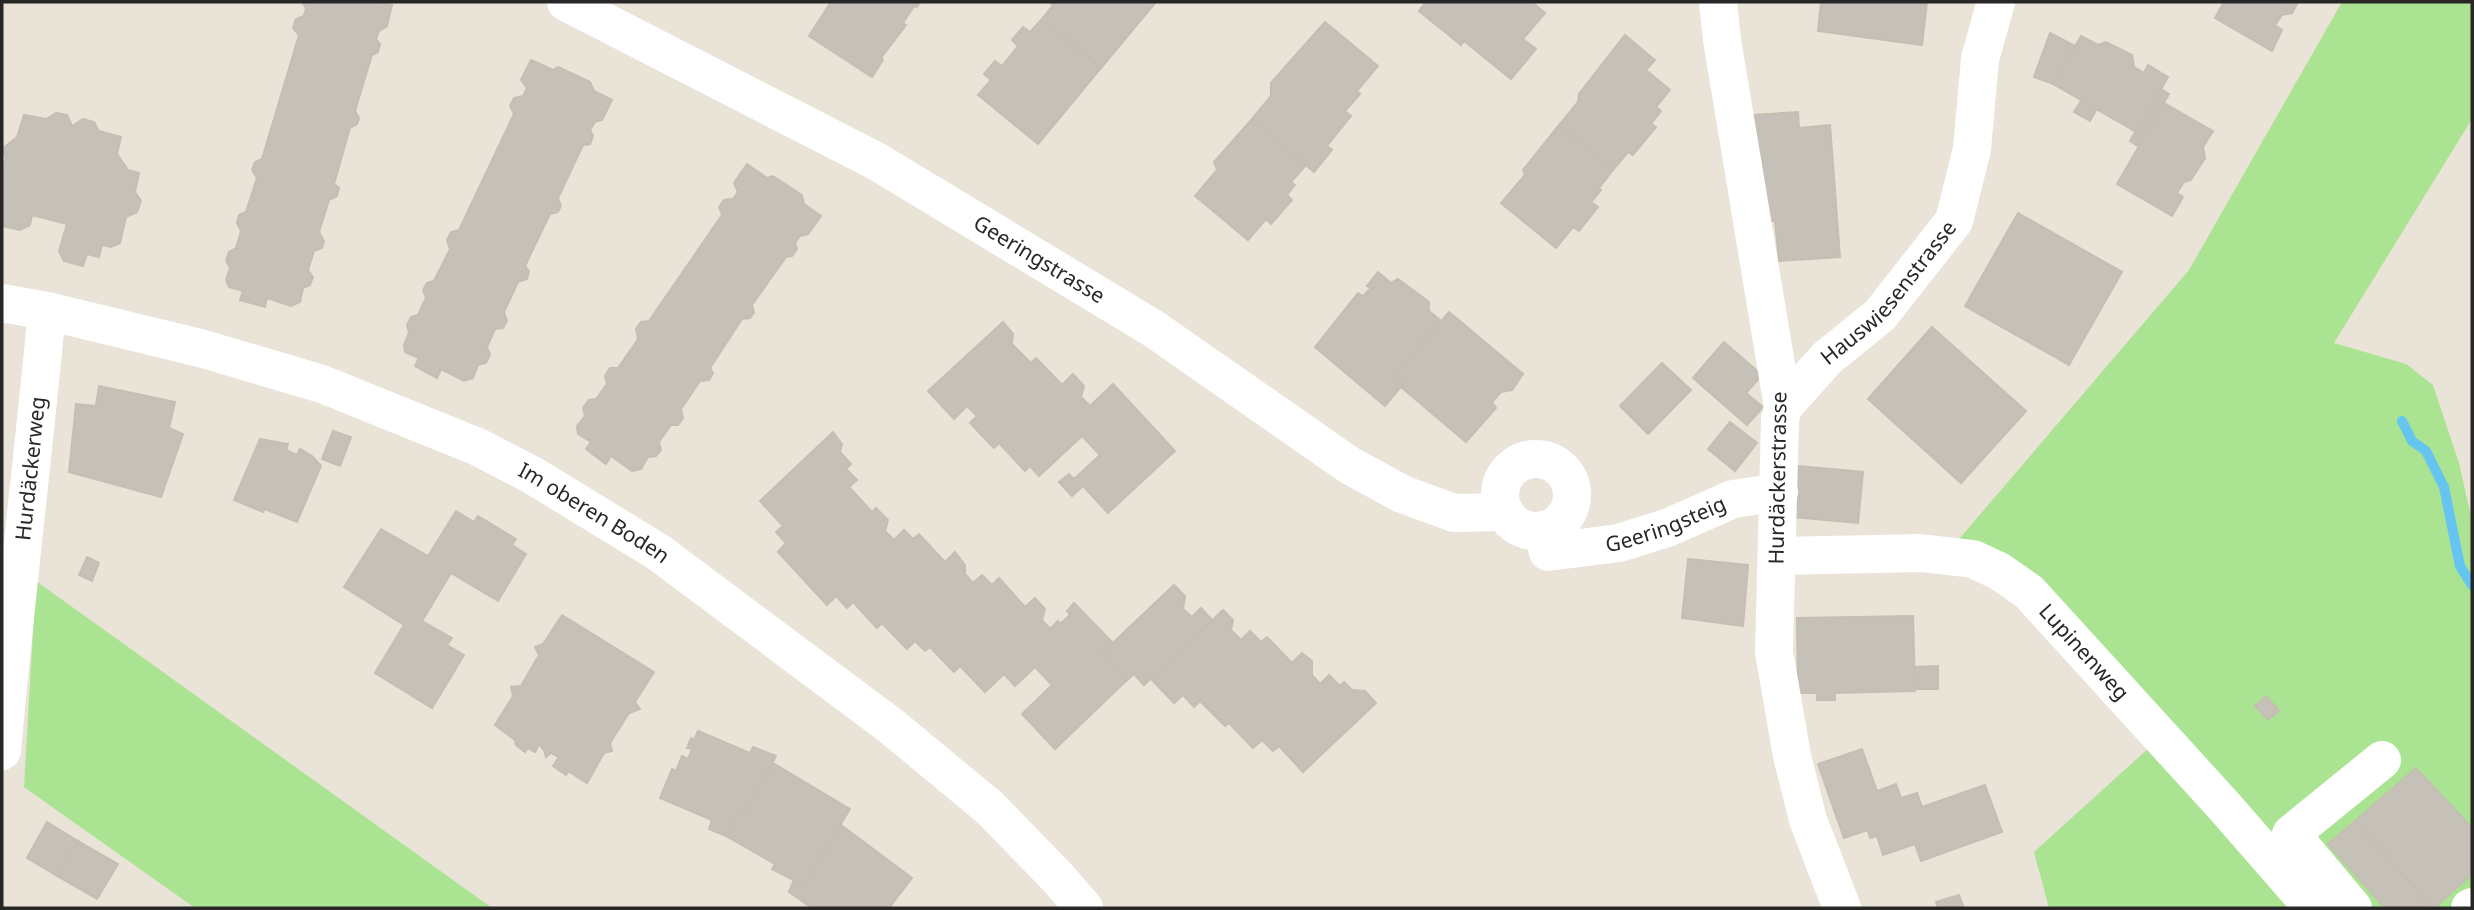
<svg xmlns="http://www.w3.org/2000/svg" width="2474" height="910" font-family="'Noto Sans',sans-serif">
<style>
.green{fill:#aae392}
.lines{fill:none;stroke-linecap:round;stroke-linejoin:round}
.stream{stroke:#66c5f0;stroke-width:10}
.building{fill:#c5c0b8;stroke:#c5bfb2;stroke-width:2}
.minor{stroke:#fff;stroke-width:38}
.labels{text-anchor:middle;stroke-width:5;stroke-linejoin:round;paint-order:stroke}
.street-label{font-size:21px;fill:#272727;stroke:#fff}
</style>
<rect width="100%" height="100%" fill="#eae3d7"/>
<!-- green -->
<g class="green">
<polygon points="2342,2 2472,2 2472,119 2334,343 2406,364 2433,385 2459,463 2472,521 2472,908 2049,908 2034,852 2150,747 2182,745 1954,545 2189,270"/>
<polygon points="36,581 492,908 195,908 24,787"/>
</g>
<g class="lines">
<!-- stream -->
<polyline class="stream" points="2402,421 2412,441 2426,451 2444,487 2460,566 2472,585"/>
</g>
<!-- building -->
<g class="building">
<polygon points="302,2 381,2 392,5 387,26 379,31 376,39 380,44 378,52 372,55 355,111 359,118 357,124 350,128 334,184 339,188 337,196 329,200 319,232 324,241 322,248 314,251 308,270 313,277 310,285 303,288 300,302 291,306 267,298 265,307 240,300 243,291 229,287 226,280 230,268 226,261 229,252 236,248 241,231 237,223 239,215 246,212 257,178 252,170 255,162 262,159 299,35 293,28 296,19 304,16 306,8"/>
<polygon points="831,2 920,2 917,7 914,6 903,23 906,25 881,58 883,60 872,77 809,36"/>
<polygon points="1049,2 1156,2 1101,68 1042,19 1053,5"/>
<polygon points="1426,2 1532,2 1545,13 1523,39 1536,49 1511,79 1464,41 1461,45 1419,11"/>
<polygon points="1821,2 1927,2 1922,45 1818,31"/>
<polygon points="2224,2 2298,2 2292,13 2282,15 2275,25 2282,30 2272,51 2215,18"/>
<polygon points="1042,19 1101,68 1038,144 978,95 991,80 984,74 995,61 1002,66 1018,46 1012,40 1023,27 1030,32"/>
<polygon points="1325,22 1378,66 1357,91 1360,94 1345,111 1351,116 1327,146 1332,150 1314,172 1252,119 1271,96 1271,83"/>
<polygon points="2050,33 2075,46 2053,84 2034,77"/>
<polygon points="1625,35 1655,60 1646,70 1670,90 1656,107 1661,111 1651,124 1656,127 1633,155 1628,152 1613,170 1559,125 1578,102 1579,94"/>
<polygon points="2081,36 2098,45 2106,42 2132,55 2134,67 2144,73 2148,65 2168,77 2136,132 2053,84"/>
<polygon points="531,60 553,70 558,67 590,82 594,91 612,100 602,120 595,122 590,130 593,136 590,144 583,145 558,198 561,206 558,212 550,214 525,266 529,271 527,279 518,282 504,312 507,321 503,328 495,329 487,347 490,355 486,363 478,365 473,378 464,381 441,369 437,378 415,366 419,358 405,352 404,345 409,333 407,325 411,317 418,315 426,298 423,290 427,283 434,281 450,249 447,240 451,232 459,230 514,114 510,106 514,98 523,96 527,88 521,80"/>
<polygon points="2161,89 2169,94 2138,146 2130,141"/>
<polygon points="2081,101 2096,110 2090,121 2074,112"/>
<polygon points="2164,103 2213,131 2203,147 2205,158 2191,180 2184,182 2177,193 2183,197 2172,216 2117,184"/>
<polygon points="1798,112 1799,128 1830,125 1840,257 1779,261 1775,221 1767,221 1762,157 1758,157 1754,115"/>
<polygon points="56,113 67,115 72,126 83,119 94,122 99,131 121,137 117,154 128,170 139,173 135,192 141,201 137,212 126,217 120,243 111,247 102,245 99,257 87,254 83,266 64,261 59,251 67,224 32,215 30,225 20,230 2,226 2,163 6,160 2,149 17,137 24,115 46,119"/>
<polygon points="1252,119 1306,165 1291,182 1295,185 1287,195 1292,200 1271,224 1266,219 1248,240 1195,196 1217,170 1214,162"/>
<polygon points="1559,125 1613,170 1599,188 1601,190 1591,202 1598,207 1579,231 1573,227 1556,248 1501,203 1525,175 1523,170"/>
<polygon points="747,164 767,178 773,176 802,195 804,204 821,216 808,234 800,236 795,243 797,249 792,256 786,257 752,305 754,313 750,318 742,319 710,368 713,373 709,380 700,381 681,409 683,418 678,425 671,425 659,442 661,450 656,456 648,457 641,469 632,471 611,456 606,464 586,449 591,442 578,434 577,426 585,416 583,408 589,400 596,399 607,384 605,376 610,368 618,368 638,339 636,329 641,322 649,321 722,215 719,207 724,200 733,199 738,192 734,183"/>
<polygon points="2018,213 2122,272 2069,365 1965,306"/>
<polygon points="1378,272 1391,283 1398,279 1429,302 1429,311 1441,321 1395,376 1403,384 1385,406 1315,347 1358,293 1363,296 1371,288 1367,286"/>
<polygon points="1449,312 1523,374 1512,390 1501,392 1492,402 1496,408 1466,442 1401,387 1403,384 1395,376"/>
<polygon points="1003,322 1013,334 1012,344 1031,363 1036,358 1062,385 1073,374 1084,386 1081,397 1090,406 1113,384 1175,451 1108,513 1083,486 1072,496 1059,482 1069,474 1074,479 1100,455 1082,436 1039,476 1030,466 1025,471 999,443 994,448 970,423 977,416 967,406 954,419 928,391"/>
<polygon points="1932,327 2026,411 1961,483 1868,399"/>
<polygon points="1724,342 1762,375 1746,393 1763,407 1747,425 1693,378"/>
<polygon points="1662,363 1691,390 1648,434 1620,406"/>
<polygon points="99,386 175,402 169,428 183,434 161,497 69,472 76,404 96,406"/>
<polygon points="1730,422 1757,443 1735,471 1708,449"/>
<polygon points="333,431 351,437 340,466 322,459"/>
<polygon points="833,432 842,444 840,452 851,464 846,469 857,480 849,487 872,512 876,508 888,520 885,531 894,540 904,530 913,539 919,534 945,562 955,552 965,565 965,574 973,583 982,575 992,585 999,578 1025,607 1035,598 1045,609 1042,620 1050,629 1058,621 1060,624 1070,615 1067,611 1074,603 1113,643 1101,654 1126,681 1055,749 1022,714 1052,685 1035,667 1015,686 1004,674 985,692 960,666 954,672 930,647 925,651 915,641 907,649 882,623 877,628 853,602 847,608 836,596 827,605 778,552 786,543 776,532 783,526 760,501"/>
<polygon points="260,439 288,444 286,450 297,455 300,449 312,456 321,466 297,522 265,509 263,512 234,500"/>
<polygon points="1798,466 1863,472 1858,523 1793,517"/>
<polygon points="456,511 474,522 478,516 516,539 512,545 526,554 498,601 451,573 422,621 452,638 447,645 464,655 432,708 375,673 404,625 344,587 381,529 428,556"/>
<polygon points="87,557 99,563 92,581 79,575"/>
<polygon points="1688,559 1748,565 1743,626 1682,618"/>
<polygon points="1174,585 1185,596 1183,609 1192,617 1201,608 1212,620 1144,685 1134,674 1126,681 1101,654"/>
<polygon points="1223,610 1233,620 1231,630 1241,640 1250,631 1261,642 1267,637 1292,663 1302,653 1312,661 1312,675 1320,684 1329,675 1340,686 1344,682 1352,690 1365,691 1376,703 1303,772 1279,746 1273,751 1262,740 1253,748 1229,723 1225,726 1200,701 1194,707 1183,695 1174,703 1151,679"/>
<polygon points="562,615 654,672 635,702 640,709 629,713 610,743 612,751 604,753 587,783 568,771 566,775 553,766 559,757 551,753 546,757 544,750 539,744 535,752 528,748 525,752 516,745 515,740 495,725 513,696 511,687 521,686 539,655 535,647 543,644"/>
<polygon points="1913,616 1915,691 1835,693 1835,700 1817,700 1817,693 1798,693 1797,618"/>
<polygon points="1938,666 1938,689 1915,689 1914,667"/>
<polygon points="2266,696 2279,711 2268,720 2255,706"/>
<polygon points="698,731 750,753 753,747 776,756 746,813 739,813 728,837 709,829 712,820 660,798 672,769 676,771 682,756 688,759 692,749 687,748 691,738 694,740"/>
<polygon points="1862,749 1877,791 1896,784 1901,798 1917,793 1922,807 1985,785 2002,832 1921,861 1915,844 1883,855 1877,836 1870,838 1868,830 1844,838 1818,764"/>
<polygon points="773,763 850,809 803,885 772,869 775,864 728,837 739,813 746,813"/>
<polygon points="2416,768 2472,828 2472,874 2434,908 2355,821"/>
<polygon points="2355,821 2432,908 2385,908 2328,844"/>
<polygon points="47,822 78,841 57,876 27,858"/>
<polygon points="841,825 912,878 889,908 812,908 789,892 794,880 803,885"/>
<polygon points="78,841 118,864 97,899 57,876"/>
<polygon points="1959,895 1964,908 1938,908 1936,902"/>
</g>
<g class="lines">
<!-- minor -->
<g class="minor">
<path id="s1" d="M566 2 876 161 1154 329 1349 465 1402 494 1454 513 1505 512"/>
<polyline points="1718,2 1722,40 1783,407 1780,419 1774,652 1792,756 1808,820 1842,908"/>
<path id="s2" d="M2 303 47 311 200 348 322 384 478 447 532 475 658 552 891 726 990 808 1058 878 1084 908"/>
<path id="s3" d="M1783 407 1827 358 1880 315 1954 221 1972 149 1980 59 1996 2"/>
<circle cx="1536" cy="495" r="36"/>
<path id="s4" d="M1543 530 1548 552 1619 543 1667 528 1733 499 1779 492"/>
<path id="s5" d="M1777 556 1921 553 1973 559 1999 571 2029 592 2224 806 2313 908"/>
<path id="s6" d="M2 751C15 604 33 458 47 311"/>
<polyline points="2353,908 2291,834 2382,760"/>
<polyline points="2470,908 2472,907"/>
</g>
</g>
<g class="labels">
<!-- street labels -->
<g class="street-label">
<text dy="7" stroke="none"><textPath href="#s1" startOffset="539">Geeringstrasse</textPath></text>
<text dy="7" stroke="none"><textPath href="#s3" startOffset="156">Hauswiesenstrasse</textPath></text>
<text dy="7" stroke="none"><textPath href="#s6" startOffset="284">Hurdäckerweg</textPath></text>
<text transform="translate(1778 478) rotate(-89)" y="7">Hurdäckerstrasse</text>
<text dy="7" stroke="none"><textPath href="#s2" startOffset="632">Im oberen Boden</textPath></text>
<text dy="7" stroke="none"><textPath href="#s4" startOffset="144">Geeringsteig</textPath></text>
<text dy="7" stroke="none"><textPath href="#s5" startOffset="343">Lupinenweg</textPath></text>
</g>
</g>
<!-- border -->
<rect width="2474" height="910" fill="none" stroke="#272727" stroke-width="7"/>
</svg>
